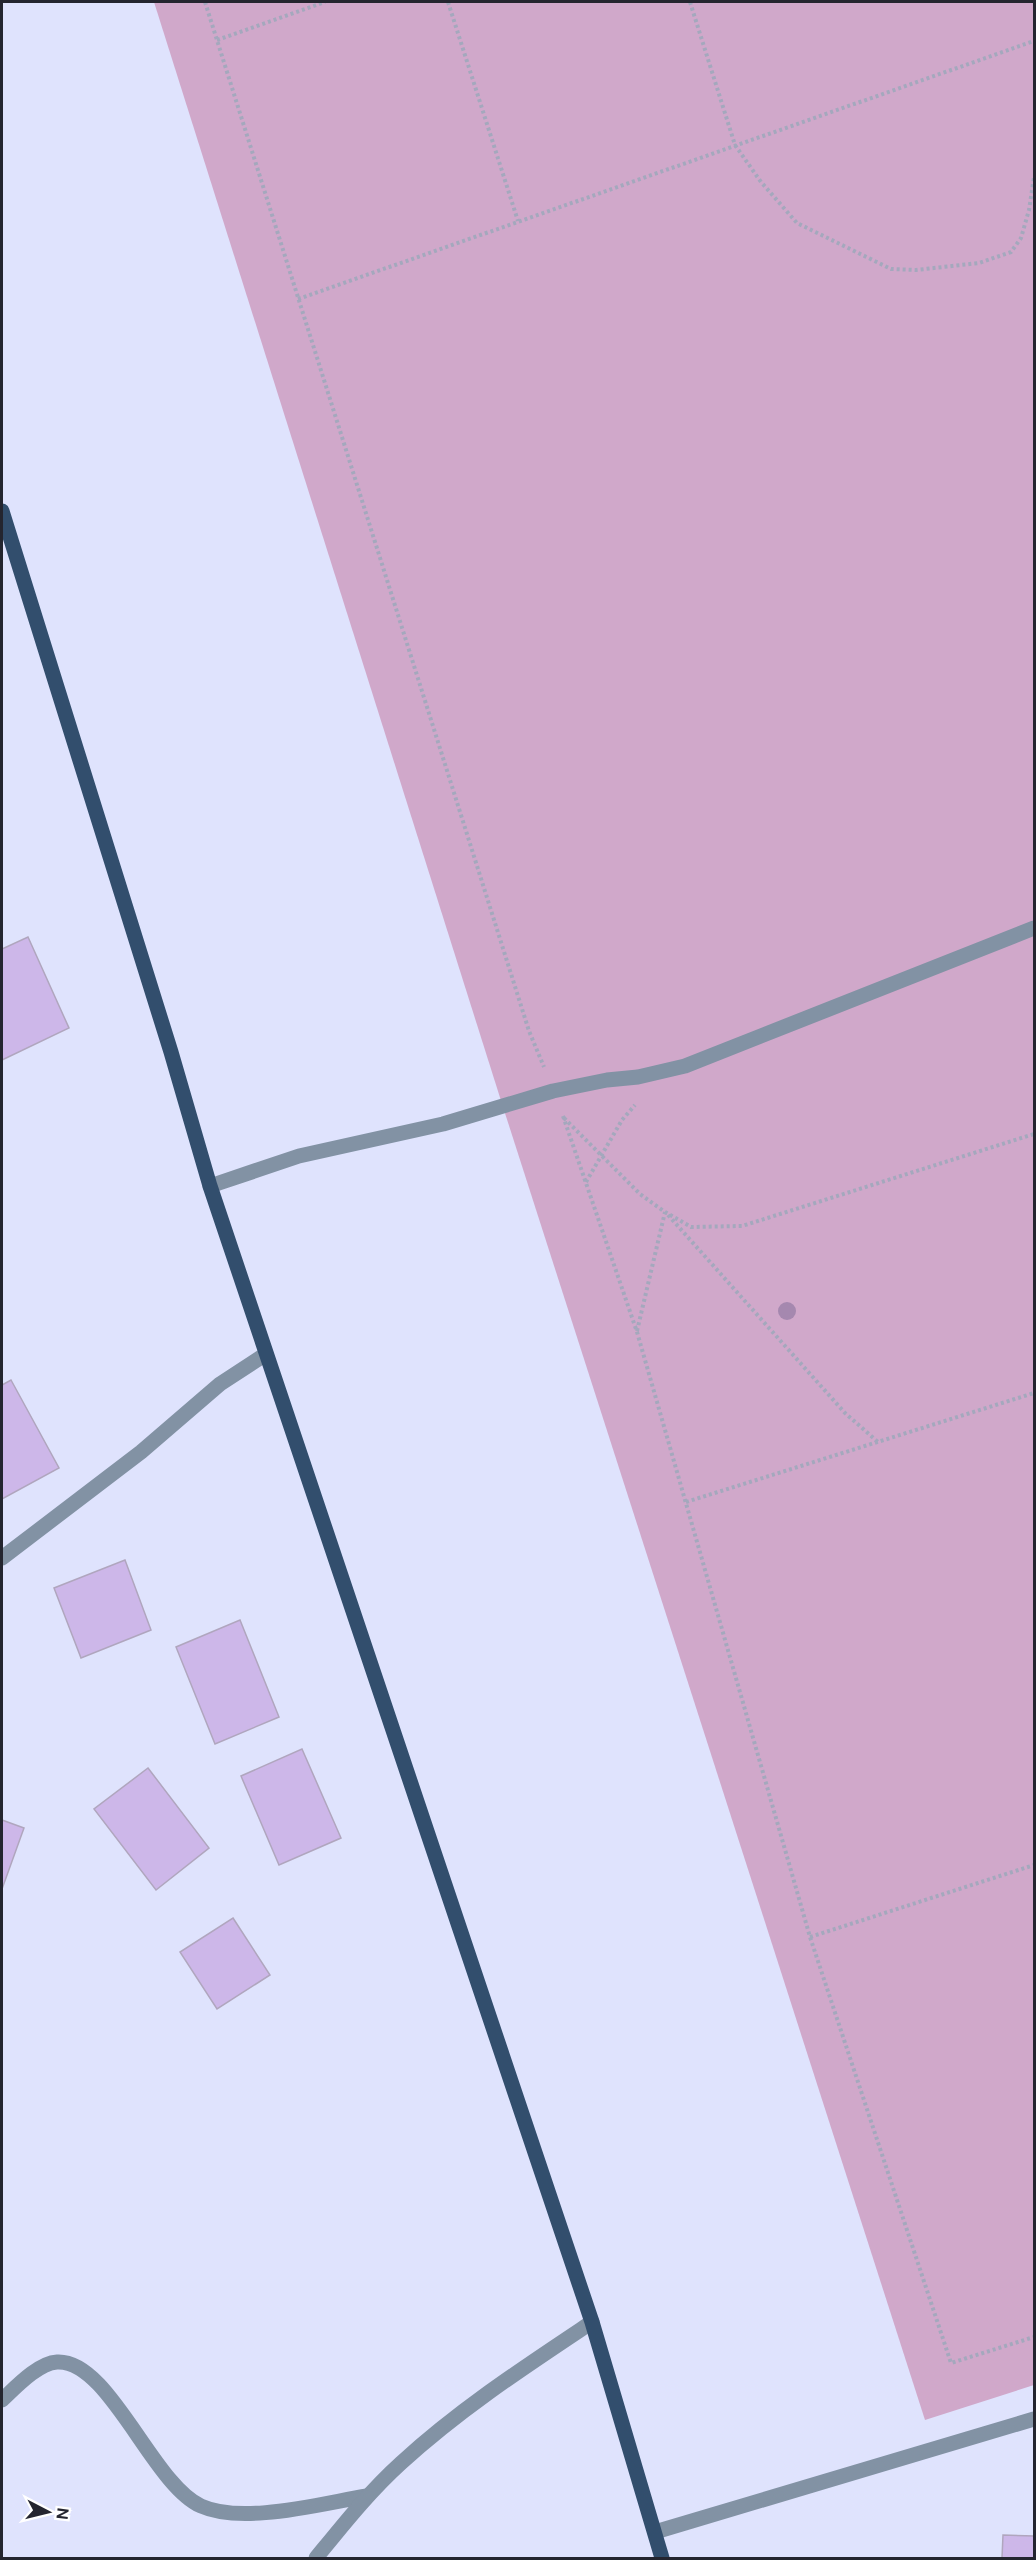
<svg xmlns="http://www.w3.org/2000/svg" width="1036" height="2560" font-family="'DM Sans',sans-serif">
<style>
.green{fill:#d0a8ca}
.building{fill:#cdb7e9;stroke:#b0a6be;stroke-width:1.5}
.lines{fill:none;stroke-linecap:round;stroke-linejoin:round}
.path{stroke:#a4a8bd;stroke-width:4;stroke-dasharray:3 3;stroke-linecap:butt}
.minor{stroke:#8292a4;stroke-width:15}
.major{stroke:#324e6d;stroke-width:15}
.tree{fill:#a588af}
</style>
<rect width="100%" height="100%" fill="#dfe3fd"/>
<!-- green -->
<polygon class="green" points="154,2 1034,2 1034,2385 925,2420 503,1107"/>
<!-- building -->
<g class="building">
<polygon points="28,937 69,1028 2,1060 2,949"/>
<polygon points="11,1380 59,1468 2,1499 2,1385"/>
<polygon points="125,1560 151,1630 81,1658 54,1588"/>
<polygon points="240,1620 279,1717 215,1744 176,1647"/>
<polygon points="302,1749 341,1838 279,1865 241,1776"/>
<polygon points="148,1768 209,1848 156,1890 94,1809"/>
<polygon points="2,1820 24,1828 2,1889"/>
<polygon points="233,1918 270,1975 217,2009 180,1952"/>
<polygon points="1003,2535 1034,2536 1034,2558 1002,2558"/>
</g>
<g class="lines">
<!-- path -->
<g class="path">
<polyline points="205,2 529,1031 544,1067"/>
<polyline points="448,2 518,221"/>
<polyline points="690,2 735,145 761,182 797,223 891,269 916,270 979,263 1011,252 1021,238 1029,210 1034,177"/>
<polyline points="217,40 325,2"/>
<polyline points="298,299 1034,41"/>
<polyline points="563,1116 637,1332 810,1937 951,2363 1034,2337"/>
<polyline points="564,1118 640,1194 665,1212 691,1227 742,1226 1034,1134"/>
<polyline points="586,1182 622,1120 635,1105"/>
<polyline points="668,1215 845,1413 878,1442"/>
<polyline points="637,1331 665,1212"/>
<polyline points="686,1502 1034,1393"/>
<polyline points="810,1937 1034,1865"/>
</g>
<!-- minor -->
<g class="minor">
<polyline points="210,1186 299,1156 443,1124 553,1091 607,1080 638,1077 685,1066 1034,928"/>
<polyline points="2,1558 141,1452 220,1384 266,1354"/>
<path d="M2 2400C15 2388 38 2363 57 2362 109 2359 152 2484 201 2506 243 2525 323 2503 367 2496"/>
<polyline points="655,2532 1034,2419"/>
<path d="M316 2558C343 2525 369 2492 401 2463 460 2409 526 2366 592 2322"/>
</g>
<!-- major -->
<polyline class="major" points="2,511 171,1052 210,1186 592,2322 662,2558"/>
</g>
<!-- trees -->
<circle class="tree" cx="787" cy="1311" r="9"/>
<!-- border -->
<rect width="1036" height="2560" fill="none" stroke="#24252f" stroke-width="6"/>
<!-- north arrow -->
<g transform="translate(48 2512) rotate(97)" stroke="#ffffff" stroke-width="4.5" paint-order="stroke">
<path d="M0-4.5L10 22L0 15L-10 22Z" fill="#24252f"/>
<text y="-9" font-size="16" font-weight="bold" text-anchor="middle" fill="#24252f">N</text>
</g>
</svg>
